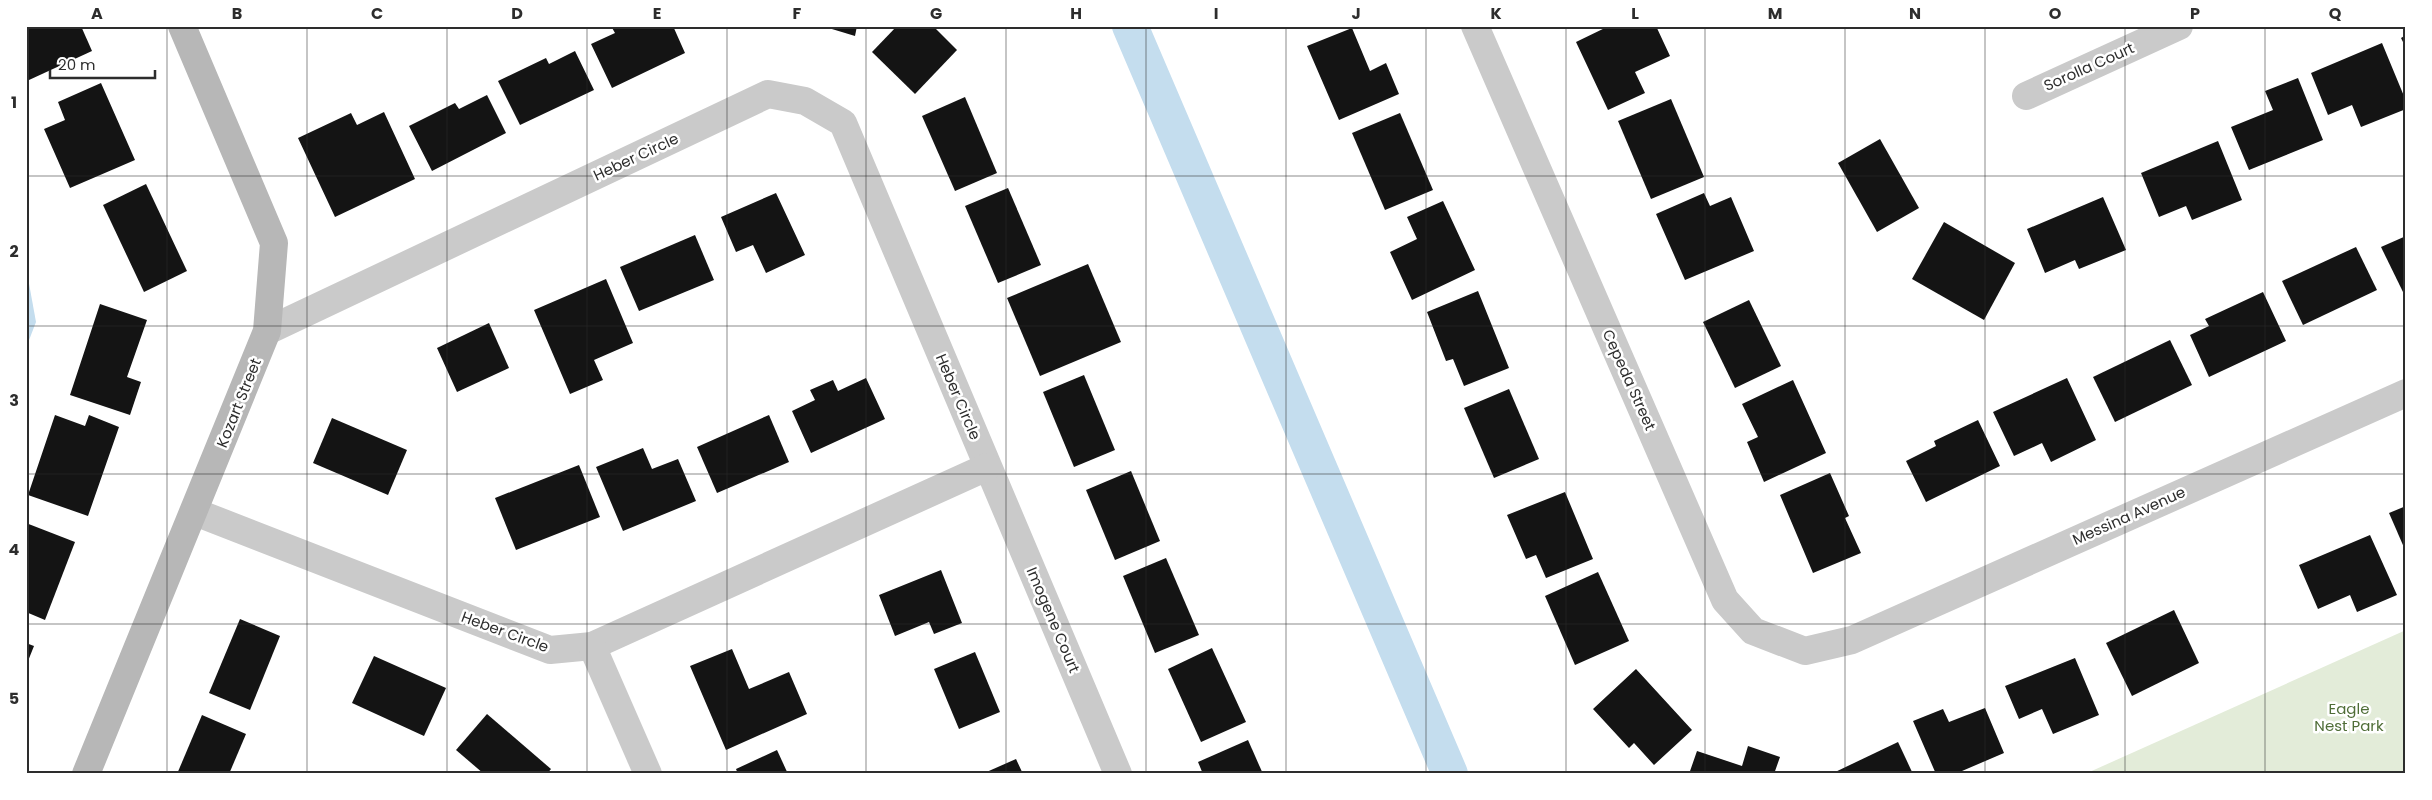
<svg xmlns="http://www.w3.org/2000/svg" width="2432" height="800" font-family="Poppins,sans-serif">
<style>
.green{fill:#e3ecd9}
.water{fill:#c4ddee}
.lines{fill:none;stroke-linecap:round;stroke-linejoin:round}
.canal{stroke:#c4ddee;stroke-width:36}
.building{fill:#141414}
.street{stroke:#cacaca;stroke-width:28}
.secondary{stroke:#b7b7b7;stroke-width:28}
.grid{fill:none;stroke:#2d2d2d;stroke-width:1;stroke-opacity:0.55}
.labels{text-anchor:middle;stroke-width:5;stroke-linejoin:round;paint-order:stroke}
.street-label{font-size:15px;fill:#2d2d2d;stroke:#fff}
.park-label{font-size:15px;fill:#4f6d37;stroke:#fff}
.neatline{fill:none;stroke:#2d2d2d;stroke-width:2}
.grid-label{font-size:16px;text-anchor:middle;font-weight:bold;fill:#2d2d2d}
</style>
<rect width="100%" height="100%" fill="#fff"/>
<!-- green -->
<polygon class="green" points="2406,630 2406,774 2085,774"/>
<!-- water -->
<polygon class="water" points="26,267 36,322 26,348"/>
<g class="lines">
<!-- canal -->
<polyline class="canal" points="1130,26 1450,774"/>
</g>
<!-- building -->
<g class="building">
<polygon points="26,26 81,26 92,51 29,80 26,73"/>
<polygon points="611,26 673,26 685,53 612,88 591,44 615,33"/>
<polygon points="822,26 857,26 855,36"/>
<polygon points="897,26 933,26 957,50 915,94 872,52"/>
<polygon points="1609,26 1656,26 1670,56 1635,72 1645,93 1608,110 1576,42"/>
<polygon points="1352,28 1370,71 1386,63 1399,94 1339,120 1307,46"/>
<polygon points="2406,35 2406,48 2401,38"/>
<polygon points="2382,43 2406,101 2406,109 2361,127 2352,105 2328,115 2311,73"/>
<polygon points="575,51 594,90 520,125 498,81 546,58 549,64"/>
<polygon points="2298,78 2323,140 2249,170 2231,127 2273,110 2265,91"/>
<polygon points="101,83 135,160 70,188 44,129 65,120 58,102"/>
<polygon points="487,95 506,133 432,171 409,126 455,103 459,109"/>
<polygon points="965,97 997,173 955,191 922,116"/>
<polygon points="1671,99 1704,177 1651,199 1618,121"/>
<polygon points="384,112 415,179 335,217 298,138 351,113 357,125"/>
<polygon points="1400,113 1433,190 1385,210 1352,133"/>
<polygon points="1880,139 1919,208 1877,232 1838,163"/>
<polygon points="2218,141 2242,200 2192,220 2186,206 2159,217 2141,173"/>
<polygon points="146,184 187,271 144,292 103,205"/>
<polygon points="1008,188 1041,265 998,283 965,206"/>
<polygon points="776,193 805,255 766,273 753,245 736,252 721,217"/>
<polygon points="1704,193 1710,206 1731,197 1754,251 1685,280 1656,214"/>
<polygon points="2103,197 2126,250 2079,269 2075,260 2045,273 2027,229"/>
<polygon points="1443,201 1475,270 1412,300 1390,252 1417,239 1407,217"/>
<polygon points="1944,222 2015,263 1984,320 1912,279"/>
<polygon points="695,235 714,280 639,311 620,267"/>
<polygon points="2406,236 2406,291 2403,292 2381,247"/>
<polygon points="2356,247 2377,290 2303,325 2282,281"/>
<polygon points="1088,264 1121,342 1040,376 1007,298"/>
<polygon points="606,279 633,343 594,360 603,380 570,394 534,310"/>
<polygon points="1478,291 1509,368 1464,386 1453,359 1446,361 1427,312"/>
<polygon points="2263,292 2286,341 2209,377 2190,335 2209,326 2205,319"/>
<polygon points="1749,300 1781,366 1735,388 1703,322"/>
<polygon points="100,304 147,320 127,377 141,382 130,415 70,395"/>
<polygon points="489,323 509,368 457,392 437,348"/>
<polygon points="2170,340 2192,385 2115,422 2093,377"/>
<polygon points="1084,375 1115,450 1074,467 1043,392"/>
<polygon points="866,378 885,419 811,453 792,411 815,400 810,390 833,380 838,391"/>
<polygon points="2067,378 2096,440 2051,462 2042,443 2014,456 1993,412"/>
<polygon points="1793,380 1826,453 1764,482 1747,442 1758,437 1742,404"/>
<polygon points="1509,389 1539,459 1494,478 1464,408"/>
<polygon points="55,415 85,426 89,415 119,427 88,516 28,495"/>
<polygon points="769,415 789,462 717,493 697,447"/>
<polygon points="332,418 407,450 388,495 313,463"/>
<polygon points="1978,420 2000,466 1926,502 1906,461 1936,446 1934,441"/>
<polygon points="643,448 652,469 678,459 696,501 623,531 596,467"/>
<polygon points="579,465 600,517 516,550 495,498"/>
<polygon points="1131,471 1160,541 1115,560 1086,490"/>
<polygon points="1830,473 1849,516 1845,518 1861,553 1813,573 1780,495"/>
<polygon points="1565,492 1593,559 1546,578 1536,555 1526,559 1507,515"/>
<polygon points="2406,506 2406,552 2389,513"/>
<polygon points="26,523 75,542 45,620 26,612"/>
<polygon points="2370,535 2397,595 2357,612 2350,595 2318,609 2299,565"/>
<polygon points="1166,558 1199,635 1155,653 1123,576"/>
<polygon points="941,570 962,623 934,634 929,622 895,636 879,595"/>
<polygon points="1598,572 1629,641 1575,665 1545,596"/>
<polygon points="2174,610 2199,663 2132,696 2106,643"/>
<polygon points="240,619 280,636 250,710 209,693"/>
<polygon points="26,643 34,646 26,666"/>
<polygon points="1212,648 1246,722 1201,742 1168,669"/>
<polygon points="732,649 749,689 789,672 807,714 726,750 690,666"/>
<polygon points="975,652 1000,712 959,729 934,669"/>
<polygon points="374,656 446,688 424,736 352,703"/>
<polygon points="2075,658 2099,715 2053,734 2042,709 2019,719 2005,686"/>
<polygon points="1636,669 1692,730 1654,765 1634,743 1629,748 1593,709"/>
<polygon points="1985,708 2004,753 1955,774 1936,774 1913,721 1943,709 1949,722"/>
<polygon points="487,714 551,769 547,774 484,774 456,750"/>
<polygon points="202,715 246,734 229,774 177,774"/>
<polygon points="1248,740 1263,774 1203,774 1198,762"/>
<polygon points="1898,742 1913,774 1831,774"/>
<polygon points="1748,746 1780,757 1774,774 1689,774 1697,751 1742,766"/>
<polygon points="777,750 788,774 738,774 736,769"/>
<polygon points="1016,759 1023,774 982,774"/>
</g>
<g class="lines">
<!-- street -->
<g class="street">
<polyline points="1475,26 1725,600 1753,631 1805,651 1852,640 2406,393"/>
<polyline points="2026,96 2179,26"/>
<polyline points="267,331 768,94 805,101 843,123 1118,774"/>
<polyline points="195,512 550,650 592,646 987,467"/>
<polyline points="592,646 648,774"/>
</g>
<!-- secondary -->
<polyline class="secondary" points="86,774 267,331 274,243 182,26"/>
</g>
<!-- grid -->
<path class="grid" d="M167 26V774M307 26V774M447 26V774M587 26V774M727 26V774M866 26V774M1006 26V774M1146 26V774M1286 26V774M1426 26V774M1566 26V774M1705 26V774M1845 26V774M1985 26V774M2125 26V774M2265 26V774M26 176H2406M26 326H2406M26 474H2406M26 624H2406"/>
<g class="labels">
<!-- street labels -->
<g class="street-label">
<text transform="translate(2089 67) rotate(-24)" y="5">Sorolla Court</text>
<text transform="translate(636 157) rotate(-25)" y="5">Heber Circle</text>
<text transform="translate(1629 380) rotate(66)" y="5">Cepeda Street</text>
<text transform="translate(958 397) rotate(67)" y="5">Heber Circle</text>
<text transform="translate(239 403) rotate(-68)" y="5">Kozart Street</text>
<text transform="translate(2129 516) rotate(-24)" y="5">Messina Avenue</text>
<text transform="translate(1053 620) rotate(67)" y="5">Imogene Court</text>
<text transform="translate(505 632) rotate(20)" y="5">Heber Circle</text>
</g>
<!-- park labels -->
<g class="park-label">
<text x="2349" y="714">Eagle<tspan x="2349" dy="17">Nest Park</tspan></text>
</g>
</g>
<!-- border -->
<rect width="2432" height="800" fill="none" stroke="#ffffff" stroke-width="55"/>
<!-- scale -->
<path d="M50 70v8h105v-8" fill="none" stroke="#2d2d2d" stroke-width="2.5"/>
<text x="58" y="70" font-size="15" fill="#2d2d2d" stroke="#ffffff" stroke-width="4" paint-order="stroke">20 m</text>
<rect x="28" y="28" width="2376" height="744" class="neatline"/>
<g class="grid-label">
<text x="97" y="19">A</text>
<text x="237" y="19">B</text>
<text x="377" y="19">C</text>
<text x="517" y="19">D</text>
<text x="657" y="19">E</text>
<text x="797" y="19">F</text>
<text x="936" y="19">G</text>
<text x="1076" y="19">H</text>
<text x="1216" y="19">I</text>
<text x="1356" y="19">J</text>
<text x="1496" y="19">K</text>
<text x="1635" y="19">L</text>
<text x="1775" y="19">M</text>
<text x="1915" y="19">N</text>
<text x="2055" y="19">O</text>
<text x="2195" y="19">P</text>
<text x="2335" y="19">Q</text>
<text x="14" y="108">1</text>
<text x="14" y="257">2</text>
<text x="14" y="406">3</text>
<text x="14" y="555">4</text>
<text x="14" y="704">5</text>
</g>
</svg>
